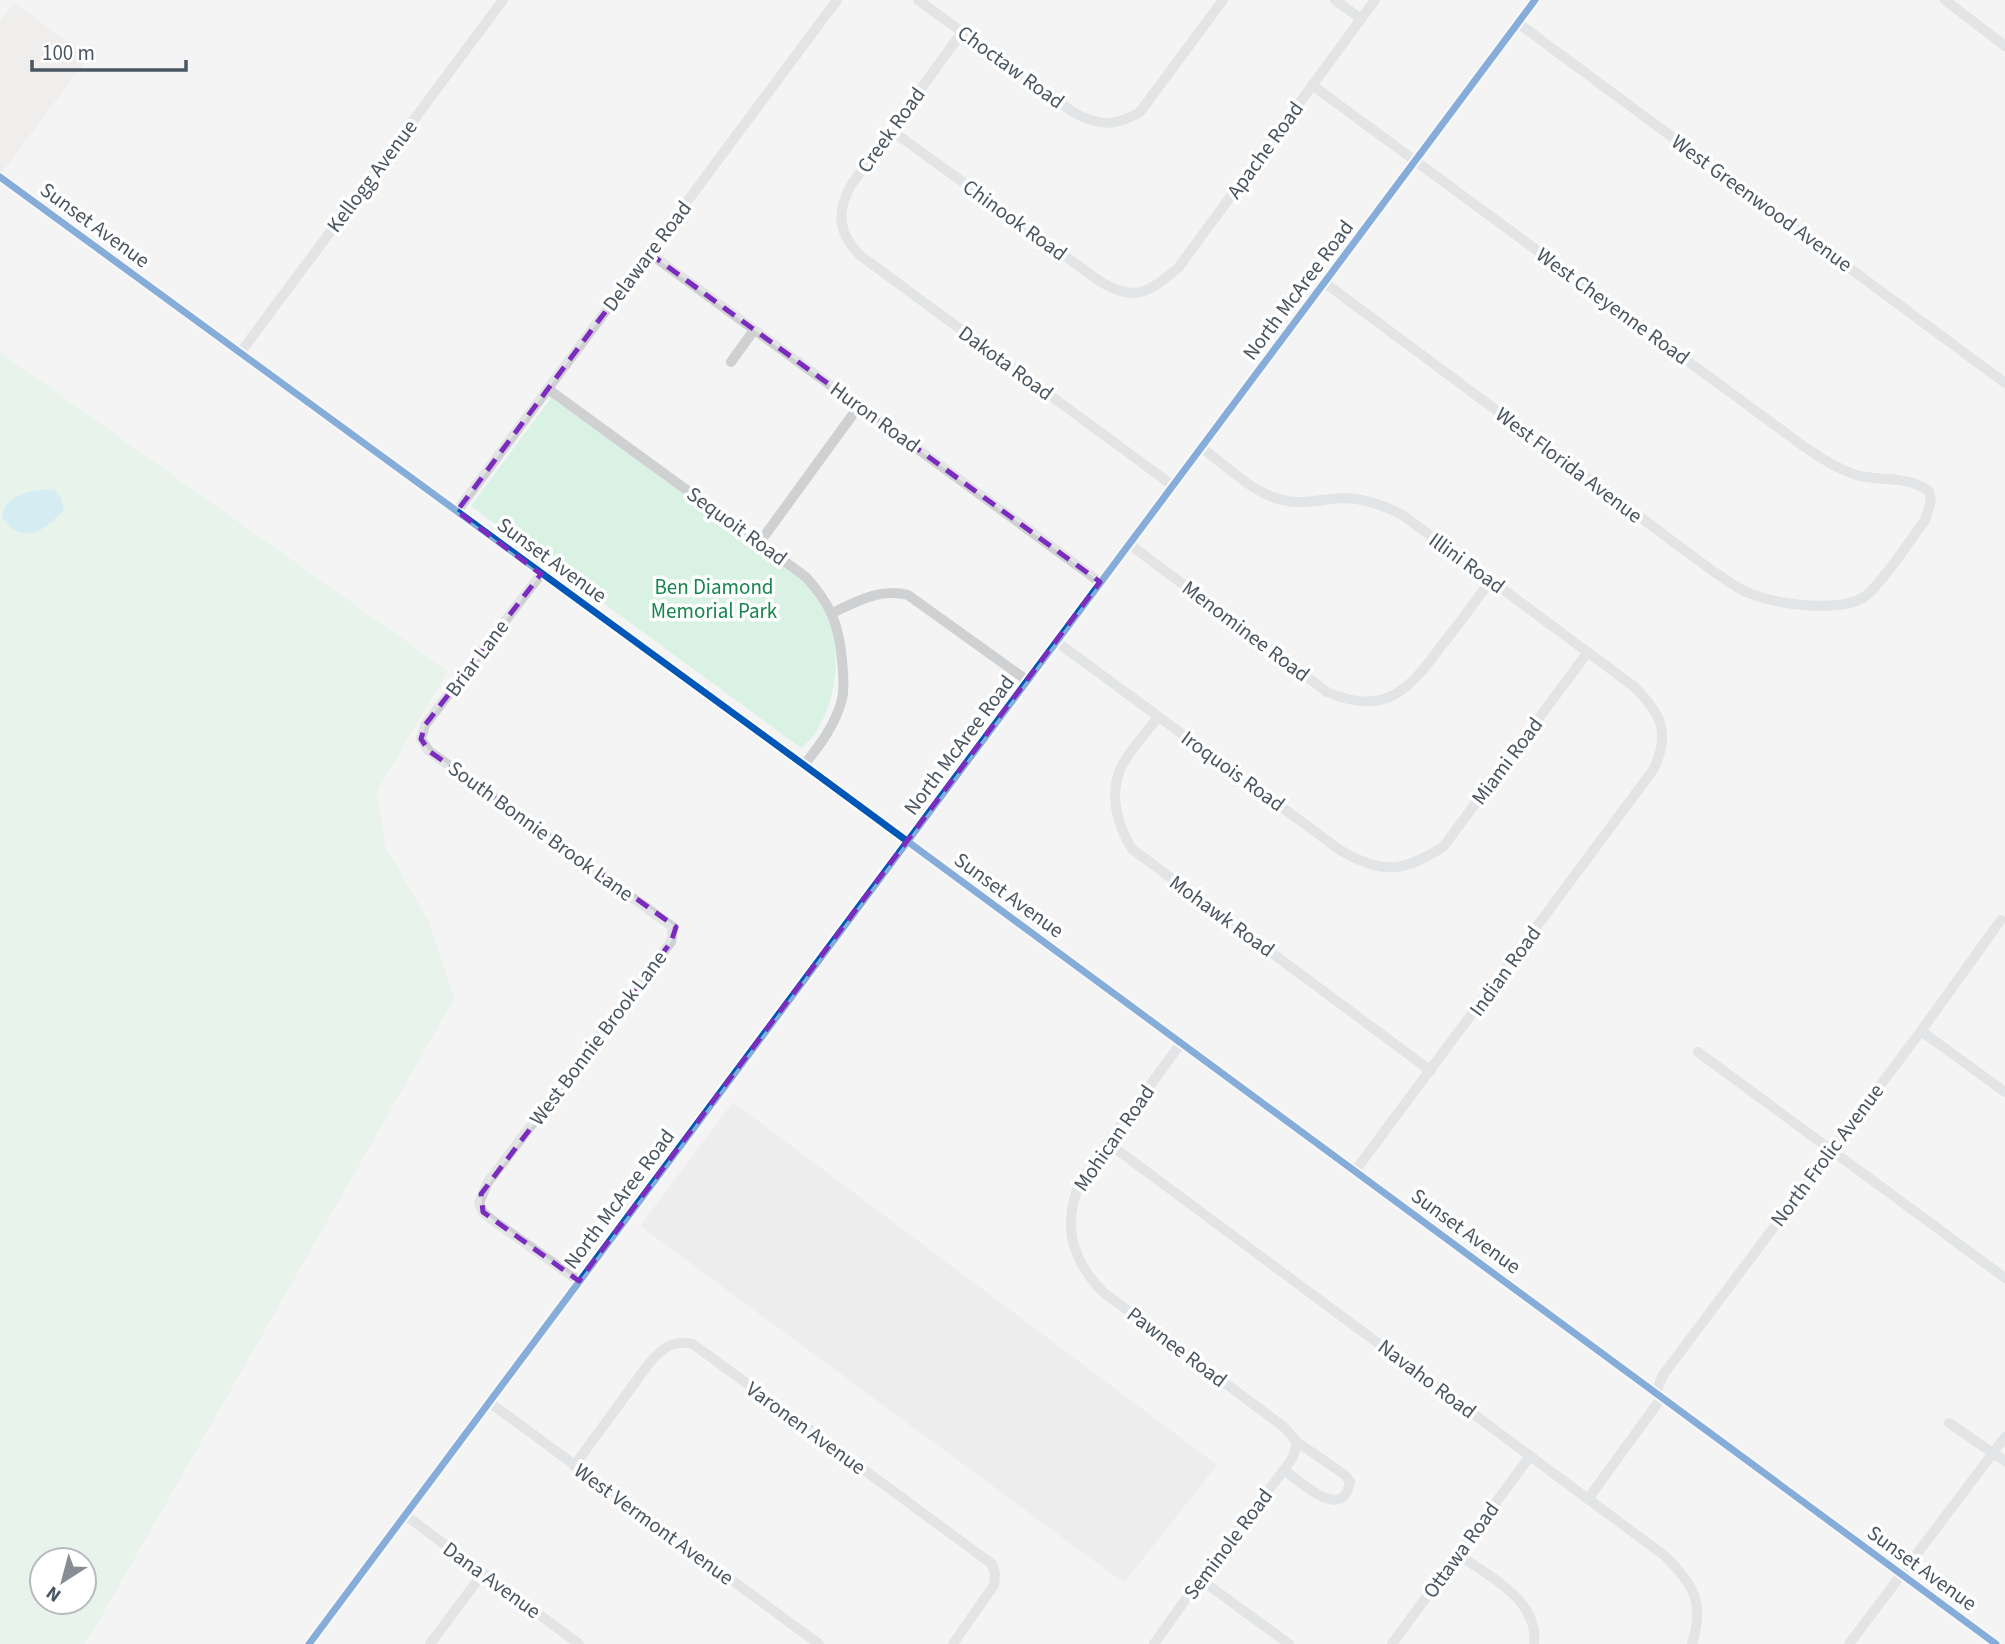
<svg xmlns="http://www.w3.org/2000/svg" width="2005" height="1644" font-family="'Source Sans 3',sans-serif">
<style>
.commercial{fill:#e8e7e3}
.education{fill:#e6e5e6}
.green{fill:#d9f2e3;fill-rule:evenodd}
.water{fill:#aee2f0}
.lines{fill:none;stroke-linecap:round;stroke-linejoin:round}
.minor{stroke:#ced0d2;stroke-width:10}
.cycleway-casing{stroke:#fff;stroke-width:11}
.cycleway{stroke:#0057b8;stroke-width:7}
.marked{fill:none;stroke:#7b2cbf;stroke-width:5;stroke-dasharray:14 9;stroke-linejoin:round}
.labels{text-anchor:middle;stroke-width:7;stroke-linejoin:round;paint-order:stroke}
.street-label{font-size:21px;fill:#4a5661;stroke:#fff}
.park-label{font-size:21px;fill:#17864f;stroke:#fff}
</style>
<rect width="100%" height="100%" fill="#f4f4f4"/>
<!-- commercial -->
<polygon class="commercial" points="14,2 83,54 84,63 0,175 0,22"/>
<!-- education -->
<polygon class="education" points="733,1102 1217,1465 1124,1583 640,1226"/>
<!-- green -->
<g class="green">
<path d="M0 352 448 671 377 791 385 846 428 920 454 999 100 1619 84 1644H0ZM42 1560H84V1602H42Z"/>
<path d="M551 398 804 581C814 596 826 611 831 628 843 664 832 724 801 748L471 506Z"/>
</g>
<!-- water -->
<path class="water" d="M44 489 56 491 61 498 64 510C43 531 24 547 2 517 6 495 24 493 44 489Z"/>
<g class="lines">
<!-- minor -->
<g class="minor">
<path d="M918 0 1073 112C1098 126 1115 127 1140 112L1223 0"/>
<polyline points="1335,0 1361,19"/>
<polyline points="1945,0 2005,46"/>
<polyline points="1518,23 2005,383"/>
<path d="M962 32 851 185C836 213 838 234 861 256L1172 485"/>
<path d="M1312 85 1806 448C1823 459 1841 471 1860 476 1884 481 1908 476 1929 491L1931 501 1925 520C1911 539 1881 585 1864 597 1841 612 1783 605 1757 596 1740 591 1725 579 1710 569L1325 283"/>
<path d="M891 130 1098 280C1134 303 1148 293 1178 268L1375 0"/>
<polyline points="0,177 804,765 1996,1644"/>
<polyline points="649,253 1100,582"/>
<polyline points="240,353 503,0"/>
<polyline points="731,362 754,330"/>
<path d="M548 389 806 577C830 604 839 624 842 660 843 673 845 686 842 699 836 724 820 745 804 765"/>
<path d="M1201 447C1223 464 1255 494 1282 500 1303 505 1321 499 1342 498 1365 498 1384 505 1404 516L1632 685C1660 711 1672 733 1653 770L1355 1171"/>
<polyline points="457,511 837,0"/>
<polyline points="760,542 859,406"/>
<path d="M1129 544 1327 692C1386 717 1409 690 1442 645 1459 624 1475 602 1491 580"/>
<polyline points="541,574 425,725 421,739 429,751 673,927 671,942 488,1182 479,1203 483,1212 491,1219 579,1281"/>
<path d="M832 613C858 601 880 588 908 595L1028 681"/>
<path d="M1057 642 1340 850C1382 875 1403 872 1443 847L1588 652"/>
<path d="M1158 717C1147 732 1126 754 1120 770 1109 797 1118 826 1132 849L1431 1071"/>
<polyline points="1921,1031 2005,1092"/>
<path d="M1181 1043 1081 1180C1062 1223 1070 1258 1103 1292L1284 1427 1297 1442 1345 1475 1350 1482C1343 1523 1301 1482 1284 1470"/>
<polyline points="1698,1052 2005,1278"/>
<path d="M1108 1143 1665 1556C1694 1585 1705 1603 1692 1644"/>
<polyline points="1656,1392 1663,1375 1921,1031 2001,920"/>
<polyline points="489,1402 819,1644"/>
<polyline points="1949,1423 2005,1461"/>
<path d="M574 1466 650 1362C663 1348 673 1339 693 1344L992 1564 995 1574 994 1585 953 1644"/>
<polyline points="1588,1499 1662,1397"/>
<polyline points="405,1515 579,1644"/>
<path d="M1458 1554C1489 1577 1539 1599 1534 1644"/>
<polyline points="1200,1579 1289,1644"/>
<polyline points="309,1644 1535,0"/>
<polyline points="430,1644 483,1573"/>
<polyline points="1154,1644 1200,1579 1284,1470 1293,1457 1297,1442"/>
<polyline points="1392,1644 1530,1456"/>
<polyline points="1849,1644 2005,1437"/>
</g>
<defs>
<g id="cycleway">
<polyline points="0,177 804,765 1996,1644"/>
<polyline points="309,1644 1535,0"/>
</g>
</defs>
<!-- cycleway casing -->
<use href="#cycleway" class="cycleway-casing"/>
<!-- cycleway -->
<use href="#cycleway" class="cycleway"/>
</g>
<!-- marked area -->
<path d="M0 0H2005V1644H0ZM649 253 1100 582 579 1281 483 1212 481 1194 671 942 676 927 429 751 421 739 425 725 541 574 457 511Z" fill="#f4f4f4" fill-opacity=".55" fill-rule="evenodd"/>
<path class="marked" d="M649 253 1100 582 579 1281 483 1212 481 1194 671 942 676 927 429 751 421 739 425 725 541 574 457 511Z"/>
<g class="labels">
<!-- street labels -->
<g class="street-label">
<text transform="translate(1011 67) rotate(36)" y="7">Choctaw Road</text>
<text transform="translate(891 130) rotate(-54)" y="7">Creek Road</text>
<text transform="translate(1265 150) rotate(-54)" y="7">Apache Road</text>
<text transform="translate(372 176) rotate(-53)" y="7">Kellogg Avenue</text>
<text transform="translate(1762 203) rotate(36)" y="7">West Greenwood Avenue</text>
<text transform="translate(1015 220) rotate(36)" y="7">Chinook Road</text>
<text transform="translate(95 225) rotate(36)" y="7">Sunset Avenue</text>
<text transform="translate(647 256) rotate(-53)" y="7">Delaware Road</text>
<text transform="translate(1298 290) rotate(-53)" y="7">North McAree Road</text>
<text transform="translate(1613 306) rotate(36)" y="7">West Cheyenne Road</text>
<text transform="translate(1006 363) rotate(36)" y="7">Dakota Road</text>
<text transform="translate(875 417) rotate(36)" y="7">Huron Road</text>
<text transform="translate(1569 465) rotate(37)" y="7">West Florida Avenue</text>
<text transform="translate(737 526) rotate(36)" y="7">Sequoit Road</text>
<text transform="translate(552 560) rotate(36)" y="7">Sunset Avenue</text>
<text transform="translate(1467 563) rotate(36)" y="7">Illini Road</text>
<text transform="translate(1246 631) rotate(37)" y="7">Menominee Road</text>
<text transform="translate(477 658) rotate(-53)" y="7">Briar Lane</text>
<text transform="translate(959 745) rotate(-53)" y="7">North McAree Road</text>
<text transform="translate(1507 761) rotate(-53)" y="7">Miami Road</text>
<text transform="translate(1233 771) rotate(36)" y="7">Iroquois Road</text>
<text transform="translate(541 831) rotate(36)" y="7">South Bonnie Brook Lane</text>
<text transform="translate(1009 895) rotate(36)" y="7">Sunset Avenue</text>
<text transform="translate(1222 916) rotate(36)" y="7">Mohawk Road</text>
<text transform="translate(1505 971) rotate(-54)" y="7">Indian Road</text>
<text transform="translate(598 1038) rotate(-53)" y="7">West Bonnie Brook Lane</text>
<text transform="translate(1114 1138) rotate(-55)" y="7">Mohican Road</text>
<text transform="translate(1827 1155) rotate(-53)" y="7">North Frolic Avenue</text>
<text transform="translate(619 1199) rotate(-53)" y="7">North McAree Road</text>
<text transform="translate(1466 1231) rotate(36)" y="7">Sunset Avenue</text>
<text transform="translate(1177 1347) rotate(37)" y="7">Pawnee Road</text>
<text transform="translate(1427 1379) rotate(37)" y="7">Navaho Road</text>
<text transform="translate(806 1428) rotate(36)" y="7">Varonen Avenue</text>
<text transform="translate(654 1524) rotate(36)" y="7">West Vermont Avenue</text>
<text transform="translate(1228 1544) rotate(-53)" y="7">Seminole Road</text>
<text transform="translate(1461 1550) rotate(-54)" y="7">Ottawa Road</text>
<text transform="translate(1922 1568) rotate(36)" y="7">Sunset Avenue</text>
<text transform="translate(492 1580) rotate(36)" y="7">Dana Avenue</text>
</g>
<!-- park labels -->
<g class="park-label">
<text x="714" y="594">Ben Diamond<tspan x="714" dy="24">Memorial Park</tspan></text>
</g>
</g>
<!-- north arrow -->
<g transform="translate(63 1581) rotate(216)"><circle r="33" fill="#ffffff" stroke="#b7bbc0" stroke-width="2"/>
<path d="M0-5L12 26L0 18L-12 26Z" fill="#868d94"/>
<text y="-10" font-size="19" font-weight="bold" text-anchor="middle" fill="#4a5661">N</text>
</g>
<!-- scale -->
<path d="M32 60v10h154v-10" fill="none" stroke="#4a5661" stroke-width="3.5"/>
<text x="42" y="60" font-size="21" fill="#4a5661" stroke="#ffffff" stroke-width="5" paint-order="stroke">100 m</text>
</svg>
